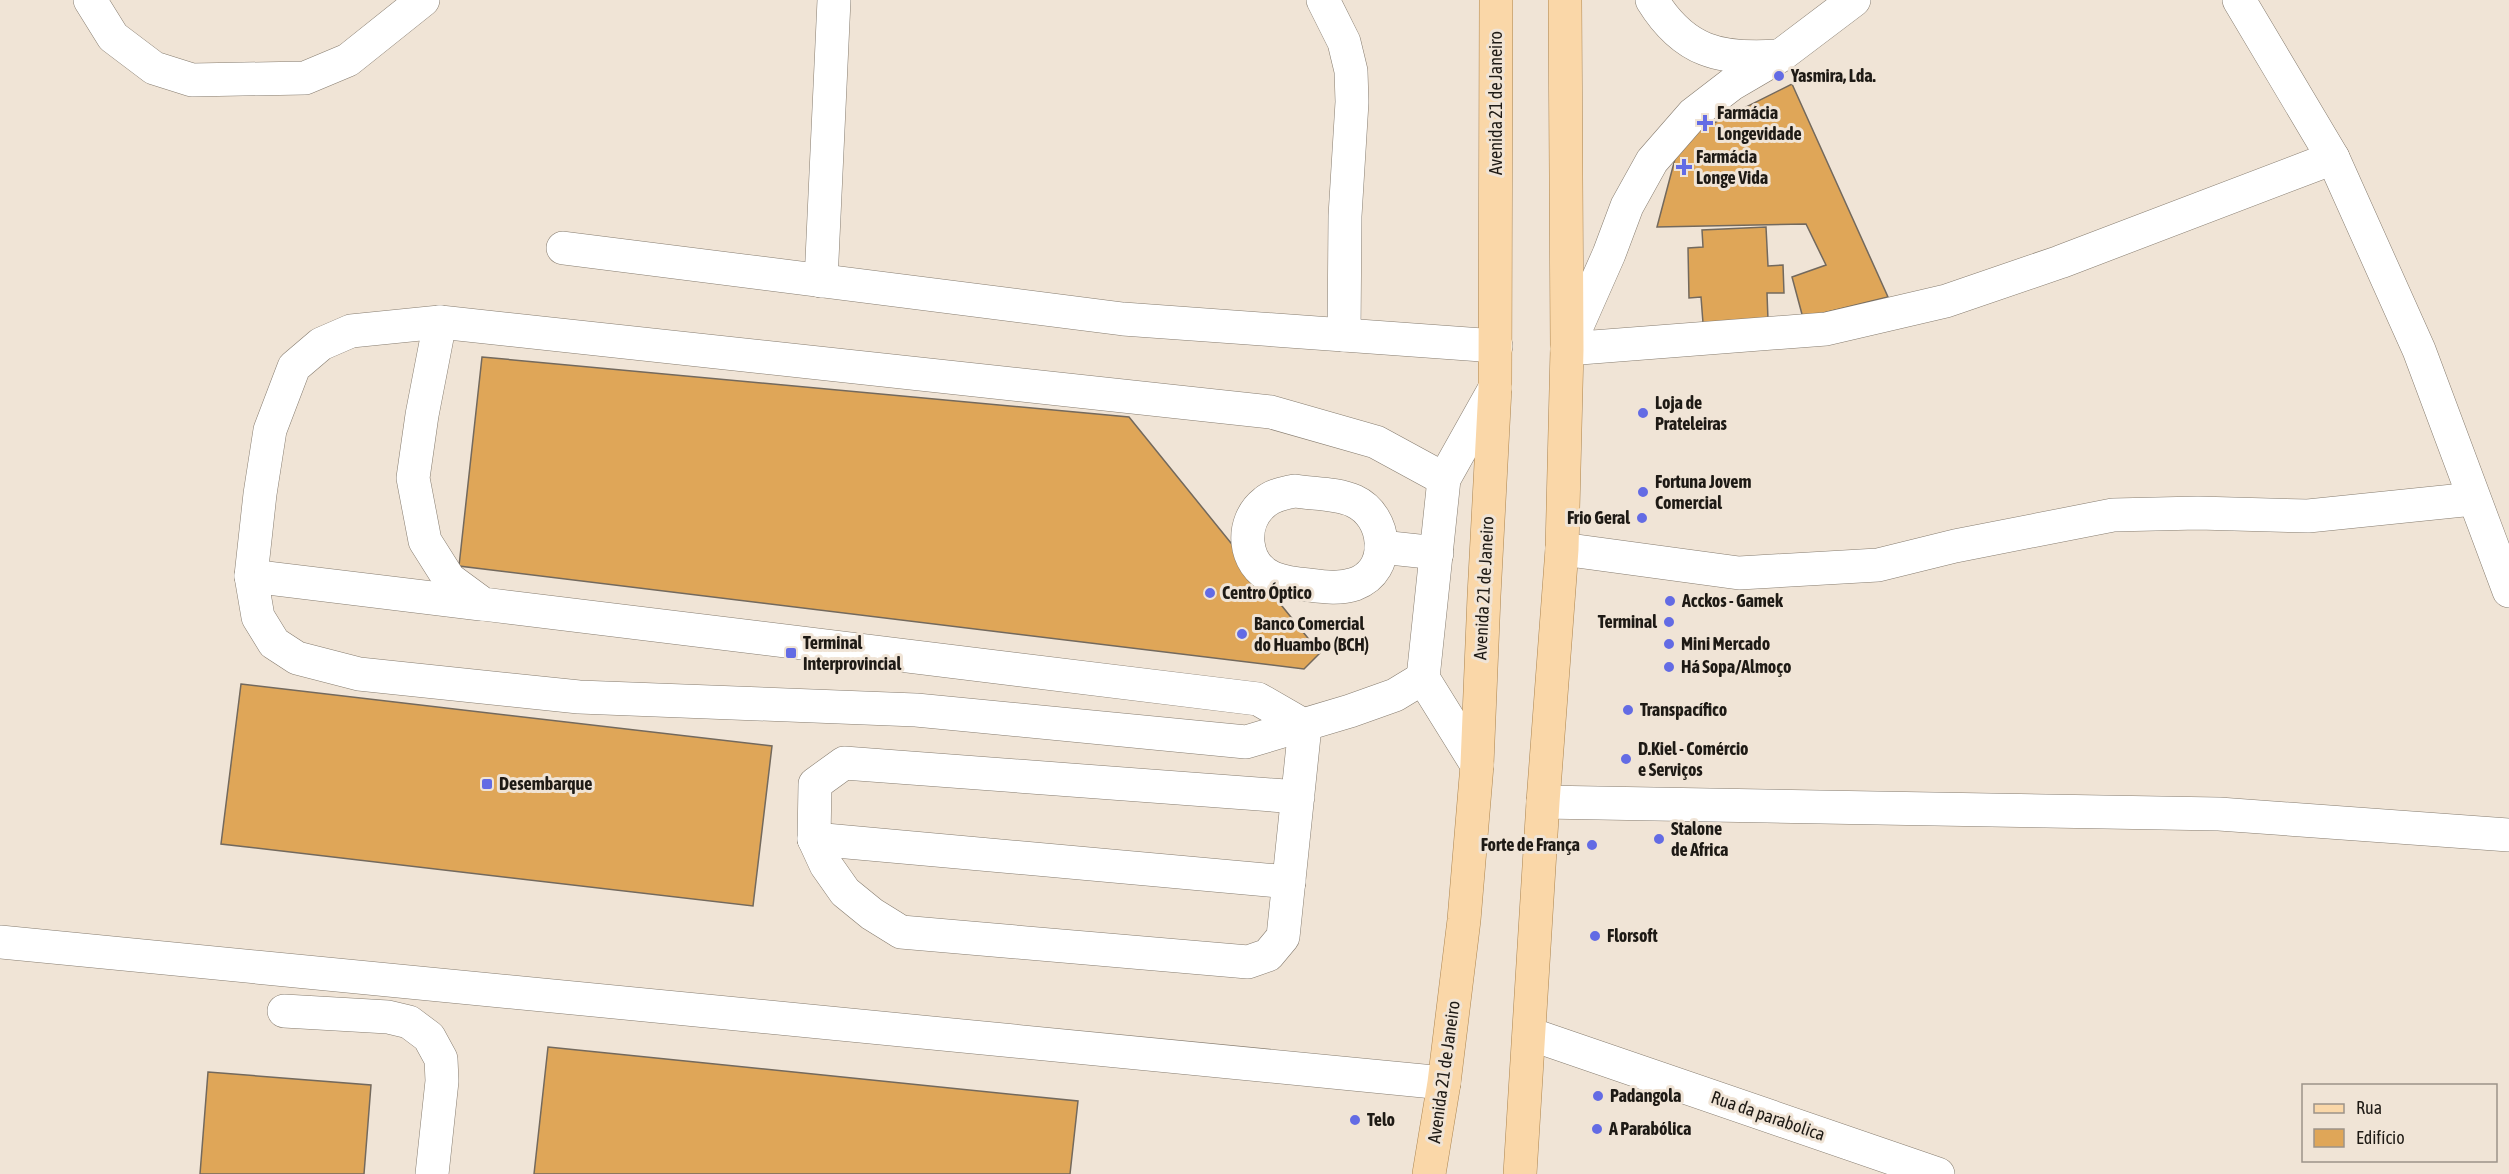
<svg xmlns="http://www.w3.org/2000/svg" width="2509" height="1174" font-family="'Asap Condensed',sans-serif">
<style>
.building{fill:#dfa658;stroke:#73695d;stroke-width:1.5}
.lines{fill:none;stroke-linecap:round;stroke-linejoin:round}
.minor-casing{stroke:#867c6f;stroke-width:34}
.major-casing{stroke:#ab844f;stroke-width:34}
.minor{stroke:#fff;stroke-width:33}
.major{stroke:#fad7a8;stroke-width:33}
.poi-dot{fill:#636be4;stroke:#f0e4d6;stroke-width:2}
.labels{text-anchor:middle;stroke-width:6;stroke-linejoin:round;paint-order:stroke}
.poi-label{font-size:18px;font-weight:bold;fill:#1e1a15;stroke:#f0e4d6;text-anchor:start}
.street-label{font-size:18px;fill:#1e1a15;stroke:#f0e4d6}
</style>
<rect width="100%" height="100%" fill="#f0e4d6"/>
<!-- building -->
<g class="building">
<polygon points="1792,84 1888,297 1803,318 1792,277 1826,265 1806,224 1657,227 1680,140"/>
<polygon points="1766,227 1768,266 1783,265 1784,293 1767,293 1768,320 1703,323 1701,297 1689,298 1688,248 1703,247 1702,230"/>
<polygon points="482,357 1129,417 1320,653 1304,669 459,566"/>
<polygon points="241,684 772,746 753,906 221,844"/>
<polygon points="548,1047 1078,1101 1070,1174 534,1174"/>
<polygon points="208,1072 371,1085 364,1174 200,1174"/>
</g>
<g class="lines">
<defs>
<g id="minor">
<polyline points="90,0 113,37 154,68 192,80 305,78 348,60 423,0"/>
<polyline points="1323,0 1344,42 1351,71 1352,102 1345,216 1344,335"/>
<path d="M1652 0C1684 52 1720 60 1778 56"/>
<polyline points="1854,0 1780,56 1732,84 1693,114 1652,161 1627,206 1609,254 1567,349 1826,329 1946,301 2060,262 2333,158"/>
<polyline points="2239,0 2333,158 2419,350 2509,591"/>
<polyline points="563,248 1123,319 1496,346"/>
<polyline points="821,281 834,0"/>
<polyline points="440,322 422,415 413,478 425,541 449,579 483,604 1258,699 1305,726"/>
<path d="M1295 491C1313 494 1337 493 1354 501 1387 516 1393 570 1355 584 1340 589 1325 587 1309 585 1297 584 1285 583 1273 578 1243 565 1239 522 1265 502 1273 495 1284 493 1295 491Z"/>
<polyline points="1381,547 1437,553"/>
<polyline points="1562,549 1739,573 1878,565 1955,546 2113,515 2198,513 2308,516 2473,499"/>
<polyline points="251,576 481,604"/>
<polyline points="1423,678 1395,695 1350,711 1246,742 916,710 579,697 359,674 297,658 274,643 258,617 251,576 260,494 270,430 294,367 321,344 351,331 440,322 1271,412 1376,442 1444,479"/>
<polyline points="1477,765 1423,678 1444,479 1495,388"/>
<polyline points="1298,797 844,763 815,784 814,839 826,865 845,892 872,914 901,932 1248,962 1268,955 1283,937 1305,726"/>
<polyline points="1543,802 2219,814 2509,835"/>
<polyline points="814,839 1289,882"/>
<polyline points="0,942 1444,1083"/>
<polyline points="284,1011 388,1017 409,1022 429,1037 441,1059 442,1081 432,1174"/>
<polyline points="1530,1034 1938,1174"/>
</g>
<g id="major">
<polyline points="1429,1174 1444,1083 1464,920 1477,765 1484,596 1495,388 1496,0"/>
<polyline points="1520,1174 1543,802 1562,549 1567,349 1565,0"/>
</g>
</defs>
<!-- minor casing -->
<use href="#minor" class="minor-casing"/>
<!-- major casing -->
<use href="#major" class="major-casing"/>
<!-- minor -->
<use href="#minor" class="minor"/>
<!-- major -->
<use href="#major" class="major"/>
</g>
<!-- markers -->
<g class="poi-dot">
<circle cx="1779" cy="76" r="6"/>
<path d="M1702 114h6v6h6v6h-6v6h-6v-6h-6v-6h6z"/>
<path d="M1681 158h6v6h6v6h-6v6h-6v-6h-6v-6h6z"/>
<circle cx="1643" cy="413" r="6"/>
<circle cx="1643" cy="492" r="6"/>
<circle cx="1642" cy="518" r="6"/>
<circle cx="1210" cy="593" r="6"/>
<circle cx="1670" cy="601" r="6"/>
<circle cx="1669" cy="622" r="6"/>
<circle cx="1242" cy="634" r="6"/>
<circle cx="1669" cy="644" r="6"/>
<rect x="785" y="647" width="12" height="12" rx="3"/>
<circle cx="1669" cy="667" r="6"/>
<circle cx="1628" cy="710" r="6"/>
<circle cx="1626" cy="759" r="6"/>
<rect x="481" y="778" width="12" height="12" rx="3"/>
<circle cx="1659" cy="839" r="6"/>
<circle cx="1592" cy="845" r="6"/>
<circle cx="1595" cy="936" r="6"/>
<circle cx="1598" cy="1096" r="6"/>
<circle cx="1355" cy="1120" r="6"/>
<circle cx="1597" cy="1129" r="6"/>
</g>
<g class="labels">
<!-- poi labels -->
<g class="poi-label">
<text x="1791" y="82">Yasmira, Lda.</text>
<text x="1717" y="119">Farmácia<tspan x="1717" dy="21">Longevidade</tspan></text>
<text x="1696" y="163">Farmácia<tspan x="1696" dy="21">Longe Vida</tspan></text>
<text x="1655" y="409">Loja de<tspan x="1655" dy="21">Prateleiras</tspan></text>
<text x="1655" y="488">Fortuna Jovem<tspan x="1655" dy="21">Comercial</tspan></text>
<text x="1630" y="524" text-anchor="end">Frio Geral</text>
<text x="1222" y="599">Centro Óptico</text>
<text x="1682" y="607">Acckos - Gamek</text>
<text x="1657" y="628" text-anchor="end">Terminal</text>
<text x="1254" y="630">Banco Comercial<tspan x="1254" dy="21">do Huambo (BCH)</tspan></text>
<text x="803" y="649">Terminal<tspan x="803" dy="21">Interprovincial</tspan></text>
<text x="1681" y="650">Mini Mercado</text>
<text x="1681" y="673">Há Sopa/Almoço</text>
<text x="1640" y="716">Transpacífico</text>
<text x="1638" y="755">D.Kiel - Comércio<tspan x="1638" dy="21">e Serviços</tspan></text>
<text x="499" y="790">Desembarque</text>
<text x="1671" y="835">Stalone<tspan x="1671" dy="21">de Africa</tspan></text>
<text x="1580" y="851" text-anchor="end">Forte de França</text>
<text x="1607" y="942">Florsoft</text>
<text x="1610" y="1102">Padangola</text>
<text x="1367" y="1126">Telo</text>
<text x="1609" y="1135">A Parabólica</text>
</g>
<!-- street labels -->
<g class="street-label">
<text transform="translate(1496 103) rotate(-90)" y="6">Avenida 21 de Janeiro</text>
<text transform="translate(1484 588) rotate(-87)" y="6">Avenida 21 de Janeiro</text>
<text transform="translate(1444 1072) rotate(-82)" y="6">Avenida 21 de Janeiro</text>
<text transform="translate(1768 1116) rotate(19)" y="6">Rua da parabolica</text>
</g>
</g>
<!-- legend -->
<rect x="2302" y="1084" width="195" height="78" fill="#f0e4d6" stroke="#9c9389" stroke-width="1.5"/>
<rect x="2314" y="1104" width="30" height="9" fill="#fad7a8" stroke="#9c9389" stroke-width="1.5"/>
<text x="2356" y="1114" font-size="18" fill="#1e1a15">Rua</text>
<rect x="2314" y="1129" width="30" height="18" fill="#dfa658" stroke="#9c9389" stroke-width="1.5"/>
<text x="2356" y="1144" font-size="18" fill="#1e1a15">Edifício</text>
</svg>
